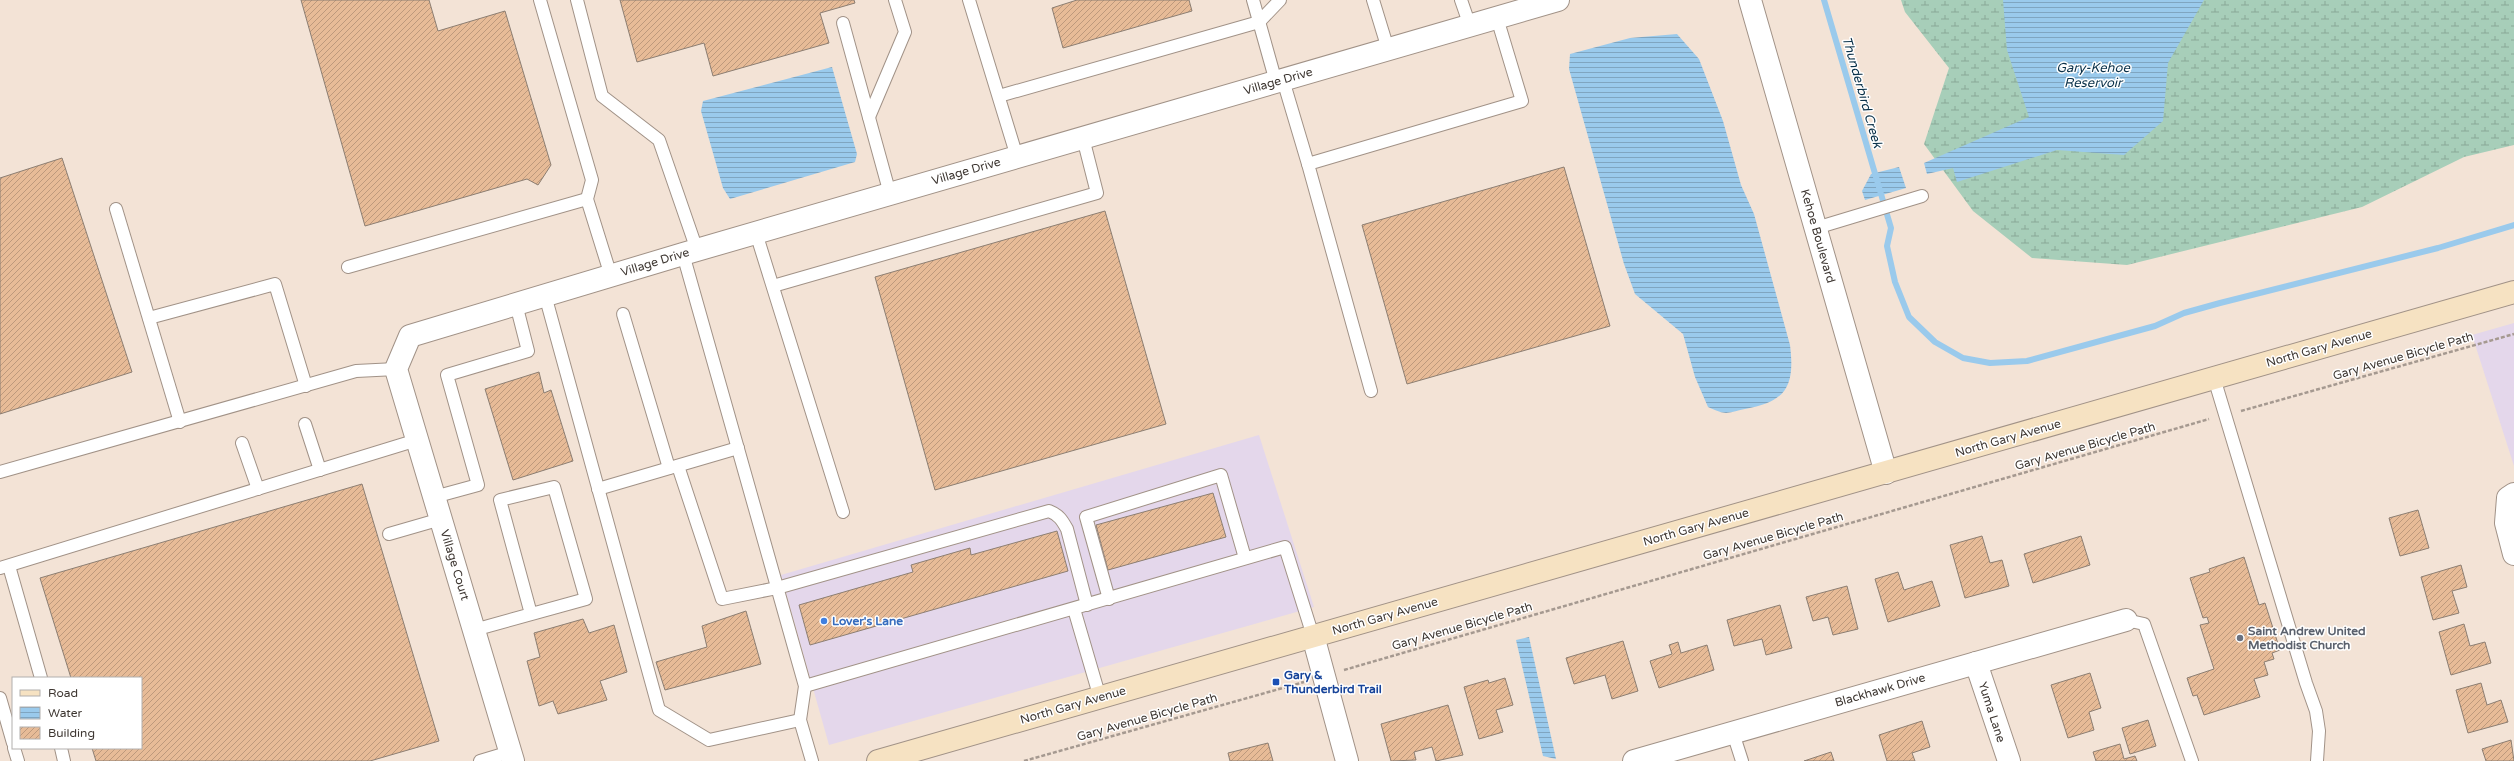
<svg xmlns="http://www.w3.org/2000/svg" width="2514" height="761" font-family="'Varela Round',sans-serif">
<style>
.commercial{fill:#e4d7eb}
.wetland{fill:url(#wetland-marsh)}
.water{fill:url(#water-rules)}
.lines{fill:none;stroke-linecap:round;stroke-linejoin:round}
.stream{stroke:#9acaec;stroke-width:6}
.building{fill:url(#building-hatch);stroke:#8c7e72}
.lane-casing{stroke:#a19287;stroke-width:14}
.street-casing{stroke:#a19287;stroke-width:24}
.secondary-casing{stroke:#a19287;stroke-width:24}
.path{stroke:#a59990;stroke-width:2.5;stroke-dasharray:4 2;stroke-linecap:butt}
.lane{stroke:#fff;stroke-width:12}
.street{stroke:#fff;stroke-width:22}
.secondary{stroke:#f6e2c2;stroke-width:22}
.shop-dot{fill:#3f7fe0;stroke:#fff;stroke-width:1.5}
.worship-dot{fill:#6b7280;stroke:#fff;stroke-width:1.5}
.transit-dot{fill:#1a4fb4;stroke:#fff;stroke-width:1.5}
.labels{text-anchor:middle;stroke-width:3;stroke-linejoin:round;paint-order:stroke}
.street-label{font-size:12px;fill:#3e3732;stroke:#fff}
.shop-label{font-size:12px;font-weight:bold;fill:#366cbe;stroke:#fff;text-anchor:start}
.worship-label{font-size:12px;font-weight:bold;fill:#5b616d;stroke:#fff;text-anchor:start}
.transit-label{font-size:12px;font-weight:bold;fill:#164399;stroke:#fff;text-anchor:start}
.water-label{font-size:13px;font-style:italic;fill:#0a3149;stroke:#fff}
</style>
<defs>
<pattern id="wetland-marsh" width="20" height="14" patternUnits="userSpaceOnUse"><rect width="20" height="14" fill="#a7ceb9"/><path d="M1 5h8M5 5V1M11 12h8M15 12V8" fill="none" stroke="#89a897"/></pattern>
<pattern id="water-rules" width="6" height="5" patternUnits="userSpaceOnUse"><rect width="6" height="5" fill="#9acaec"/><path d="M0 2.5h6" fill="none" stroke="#7fa5c0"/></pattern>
<pattern id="building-hatch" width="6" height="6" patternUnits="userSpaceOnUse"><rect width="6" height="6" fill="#e7bb97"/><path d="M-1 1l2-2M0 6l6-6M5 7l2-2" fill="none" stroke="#bd997c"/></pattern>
</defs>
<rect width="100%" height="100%" fill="#f3e3d6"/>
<!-- commercial -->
<g class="commercial">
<polygon points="2514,323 2514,466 2472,335"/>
<polygon points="1259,435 1314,607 829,745 781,575"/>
</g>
<!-- wetland -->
<polygon class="wetland" points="1901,0 2514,0 2514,145 2464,157 2362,207 2127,265 2032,258 1973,211 1924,144 1949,68 1905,12"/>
<!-- water -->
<g class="water">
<polygon points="2003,0 2204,0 2168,63 2163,121 2124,155 2057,150 1957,182 1953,168 1927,174 1924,163 2029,117 2007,50"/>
<path d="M1677 34 1699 59 1723 121 1741 185 1754 214 1790 345C1795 385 1787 402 1745 409 1725 413 1728 416 1708 407L1695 377 1683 334 1635 294 1624 264 1569 69 1570 54 1630 38Z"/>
<polygon points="832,67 857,154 855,162 730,199 723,188 701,111 703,101"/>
<polygon points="1899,167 1906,188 1865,200 1862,191 1871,174"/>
<polygon points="1529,637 1556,759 1543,756 1516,640"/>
</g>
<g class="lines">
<!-- stream -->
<polyline class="stream" points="1824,0 1891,228 1887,246 1895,282 1909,317 1935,342 1963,358 1990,363 2027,361 2155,326 2184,313 2220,303 2438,248 2514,225"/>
</g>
<!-- building -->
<g class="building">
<polygon points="301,0 429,0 438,31 505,11 551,165 538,185 527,179 365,226"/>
<polygon points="620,0 854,0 855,3 820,13 829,43 713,76 704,43 637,62"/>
<polygon points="1077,0 1189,0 1192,11 1063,48 1052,8"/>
<polygon points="62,158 132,372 0,414 0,178"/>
<polygon points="1564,167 1610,326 1407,384 1362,225"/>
<polygon points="1105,211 1166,424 935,490 875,277"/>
<polygon points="539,372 544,393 551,390 573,461 513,480 485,389"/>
<polygon points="362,484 439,741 370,761 96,761 92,748 141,748 141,678 71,678 40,578"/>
<polygon points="1213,493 1226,537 1108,570 1096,525"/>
<polygon points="2418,510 2429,548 2400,556 2389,518"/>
<polygon points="1057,531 1068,571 810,645 799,605 913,572 911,565 970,548 971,555"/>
<polygon points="1982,536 1990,563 2002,560 2009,586 1965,598 1950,545"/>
<polygon points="2081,536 2090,565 2033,583 2024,554"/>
<polygon points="2244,557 2259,605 2265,603 2280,650 2272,653 2274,659 2264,662 2268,675 2254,679 2260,697 2204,715 2197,695 2193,696 2187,678 2214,669 2200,625 2209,623 2207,617 2203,618 2190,578 2210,572 2209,569"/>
<polygon points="2461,565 2467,587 2452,591 2459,613 2433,620 2421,577"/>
<polygon points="1898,572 1904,590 1932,581 1940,606 1888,622 1875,579"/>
<polygon points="1847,586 1858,629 1833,635 1828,617 1813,621 1806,597"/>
<polygon points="1780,605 1792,648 1766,655 1762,639 1734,646 1727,620"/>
<polygon points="746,611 761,664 665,690 656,662 707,647 702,626"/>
<polygon points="583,619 589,633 614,625 627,672 600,681 607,700 558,714 553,701 539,706 527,661 540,657 534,633"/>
<polygon points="2464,624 2470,646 2485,642 2491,663 2451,675 2439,632"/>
<polygon points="1623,641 1638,691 1612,699 1605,675 1574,684 1566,658"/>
<polygon points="1678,642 1681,653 1707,645 1714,670 1659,688 1650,661 1672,654 1669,645"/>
<polygon points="2090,673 2101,708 2089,712 2094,730 2068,738 2051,685"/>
<polygon points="1505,678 1513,705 1496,710 1503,732 1479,739 1464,687 1488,680 1489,683"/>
<polygon points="2481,683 2487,705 2501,700 2508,722 2468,733 2456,690"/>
<polygon points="1448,705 1463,755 1436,761 1432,747 1414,752 1416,760 1391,761 1381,724"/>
<polygon points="2148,720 2156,746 2130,754 2122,728"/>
<polygon points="1922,721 1930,747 1912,753 1915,761 1887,761 1879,735"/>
<polygon points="2511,740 2514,761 2486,761 2482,749"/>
<polygon points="1268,743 1273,761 1230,761 1228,753"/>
<polygon points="2120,744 2124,759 2135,756 2137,761 2096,761 2093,752"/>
<polygon points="1831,752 1834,761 1804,761"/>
</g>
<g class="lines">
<defs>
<g id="lane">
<polyline points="540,0 592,180 587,199 611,276"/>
<polyline points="577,0 602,96 659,140 697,250"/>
<polyline points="969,0 1017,157"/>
<polyline points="1253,0 1276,82"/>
<polyline points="1373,0 1388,49"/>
<polyline points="1461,0 1470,26"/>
<polyline points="843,23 890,194"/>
<polyline points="1283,80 1308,164"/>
<polyline points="999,96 1259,22 1280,0"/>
<polyline points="869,117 905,32 895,0"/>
<polyline points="116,209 180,422"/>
<polyline points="1816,228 1922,196"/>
<polyline points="756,233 843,512"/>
<polyline points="683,254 805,686 800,720 812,761"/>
<polyline points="348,267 587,199"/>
<polyline points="773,286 1097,193 1083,138"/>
<polyline points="545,295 659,710 709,740 800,720"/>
<polyline points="623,314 669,468"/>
<polyline points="149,318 275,284 306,386"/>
<polyline points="2214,378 2306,683 2316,711 2319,731 2317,761"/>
<polyline points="1371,391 1308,164 1522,101 1497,18"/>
<polyline points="305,424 320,470"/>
<polyline points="242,443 258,489"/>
<path d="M678 466 722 599 777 588 1049 511C1059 515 1062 520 1067 529L1087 605"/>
<polyline points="0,472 356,371 396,369"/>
<polyline points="598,489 738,448"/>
<polyline points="434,497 478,485 447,375 528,351 516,304"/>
<polyline points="389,534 441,519"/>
<polyline points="9,566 41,678"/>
<polyline points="0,568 417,440"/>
<polyline points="1109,599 1086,517 1221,475 1245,558"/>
<polyline points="1074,609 1100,698"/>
<polyline points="2126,620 2144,624 2192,761"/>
<polyline points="474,630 586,599 554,487 500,500 531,614"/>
<polyline points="805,686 1285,547 1313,636"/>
<polyline points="0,698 13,743"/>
<polyline points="1733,733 1742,761"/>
<polyline points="14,748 18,761"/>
<polyline points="61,748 64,761"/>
<polyline points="480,761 510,752"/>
</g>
<g id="street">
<polyline points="1750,0 1886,473"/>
<polyline points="2514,494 2508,498 2506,523 2514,554"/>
<polyline points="1313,636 1347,761"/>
<polyline points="1976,663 2009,761"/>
<polyline points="513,761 396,369 410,336 683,254 1558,0"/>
<polyline points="1634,761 2126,620"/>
</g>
<polyline id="secondary" points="878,761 2514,292"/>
</defs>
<!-- lane casing -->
<use href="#lane" class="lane-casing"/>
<!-- street casing -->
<use href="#street" class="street-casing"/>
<!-- secondary casing -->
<use href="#secondary" class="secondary-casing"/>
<!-- path -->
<g class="path">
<polyline points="2241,411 2514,334"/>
<polyline points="1344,670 2209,419"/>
<polyline points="1024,761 1304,682"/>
</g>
<!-- lane -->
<use href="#lane" class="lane"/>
<!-- street -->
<use href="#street" class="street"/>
<!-- secondary -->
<use href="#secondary" class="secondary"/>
</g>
<!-- markers -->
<circle class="shop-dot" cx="824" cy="621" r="4"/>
<circle class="worship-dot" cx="2240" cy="638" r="4"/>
<rect class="transit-dot" x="1272" y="678" width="8" height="8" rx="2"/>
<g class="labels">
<!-- street labels -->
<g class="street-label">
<text transform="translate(1278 81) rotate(-16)" y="4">Village Drive</text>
<text transform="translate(966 171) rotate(-16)" y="4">Village Drive</text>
<text transform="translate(1818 236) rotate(74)" y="4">Kehoe Boulevard</text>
<text transform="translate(655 262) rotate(-17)" y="4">Village Drive</text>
<text transform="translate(2319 348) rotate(-16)" y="4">North Gary Avenue</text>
<text transform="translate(2403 356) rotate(-16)" y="4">Gary Avenue Bicycle Path</text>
<text transform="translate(2008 438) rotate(-16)" y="4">North Gary Avenue</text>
<text transform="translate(2085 446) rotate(-16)" y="4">Gary Avenue Bicycle Path</text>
<text transform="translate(1696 527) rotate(-16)" y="4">North Gary Avenue</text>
<text transform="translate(1773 536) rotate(-16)" y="4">Gary Avenue Bicycle Path</text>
<text transform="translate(455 565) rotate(73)" y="4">Village Court</text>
<text transform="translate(1385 616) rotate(-16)" y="4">North Gary Avenue</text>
<text transform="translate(1462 626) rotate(-16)" y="4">Gary Avenue Bicycle Path</text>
<text transform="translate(1880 690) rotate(-16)" y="4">Blackhawk Drive</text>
<text transform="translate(1073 705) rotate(-16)" y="4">North Gary Avenue</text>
<text transform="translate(1992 712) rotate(72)" y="4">Yuma Lane</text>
<text transform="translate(1147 717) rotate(-16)" y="4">Gary Avenue Bicycle Path</text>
</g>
<!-- shop labels -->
<g class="shop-label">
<text x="832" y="625">Lover's Lane</text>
</g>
<!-- worship labels -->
<g class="worship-label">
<text x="2248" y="635">Saint Andrew United<tspan x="2248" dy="14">Methodist Church</tspan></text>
</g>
<!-- transit labels -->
<g class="transit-label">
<text x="1284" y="679">Gary &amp;<tspan x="1284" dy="14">Thunderbird Trail</tspan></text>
</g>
<!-- water labels -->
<g class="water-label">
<text x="2093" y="72">Gary-Kehoe<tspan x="2093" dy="15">Reservoir</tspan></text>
<text transform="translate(1863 92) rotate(74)" y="5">Thunderbird Creek</text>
</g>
</g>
<!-- legend -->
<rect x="12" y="677" width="130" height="72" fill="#ffffff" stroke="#b2afad"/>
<rect x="20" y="690" width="20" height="6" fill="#f6e2c2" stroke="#b2afad"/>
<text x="48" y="697" font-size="12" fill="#3e3732">Road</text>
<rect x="20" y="707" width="20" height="12" fill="url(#water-rules)" stroke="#b2afad"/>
<text x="48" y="717" font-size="12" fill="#3e3732">Water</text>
<rect x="20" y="727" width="20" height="12" fill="url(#building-hatch)" stroke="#b2afad"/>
<text x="48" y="737" font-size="12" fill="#3e3732">Building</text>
</svg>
